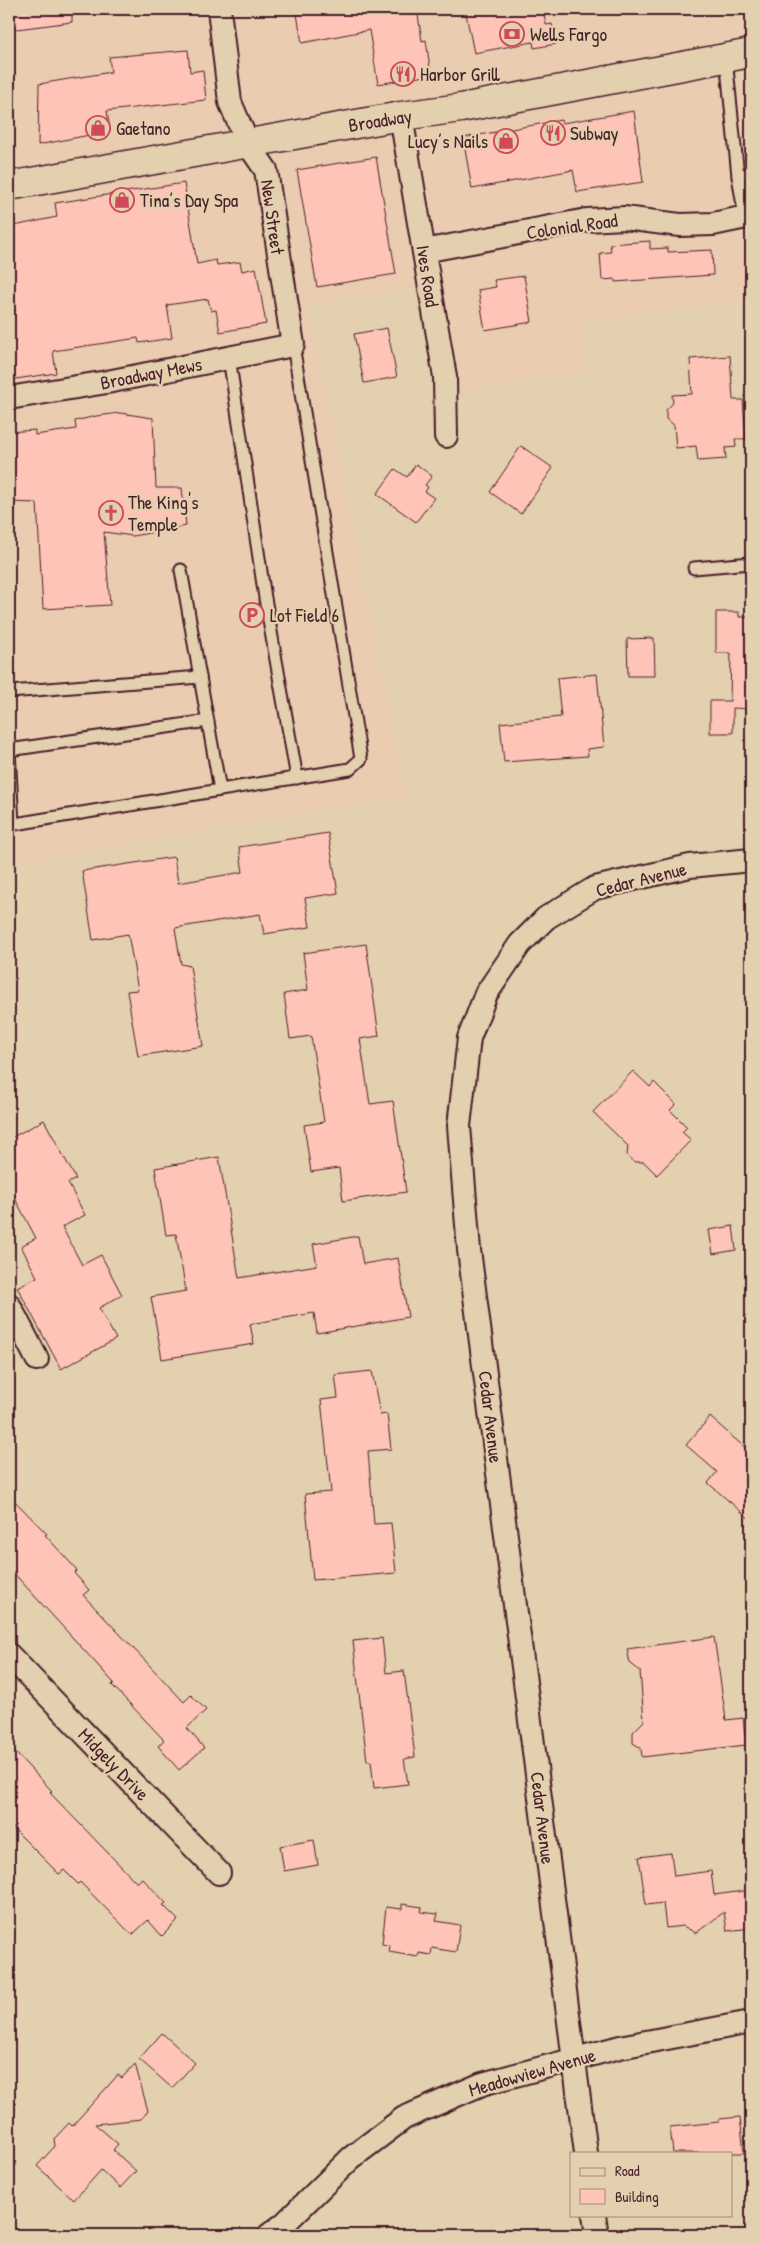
<svg xmlns="http://www.w3.org/2000/svg" width="760" height="2244" font-family="'Patrick Hand',sans-serif">
<style>
.built{fill:#eaccb1}
.building{fill:#fec4b7;stroke:#4a1f2b}
.lines{fill:none;stroke-linecap:round;stroke-linejoin:round}
.lane-casing{stroke:#4a1f2b;stroke-width:15}
.street-casing{stroke:#4a1f2b;stroke-width:26}
.secondary-casing{stroke:#4a1f2b;stroke-width:31}
.lane{stroke:#e2d0ae;stroke-width:11}
.street{stroke:#e2d0ae;stroke-width:22}
.secondary{stroke:#e2d0ae;stroke-width:28}
.labels{text-anchor:middle;stroke-width:4.5;stroke-linejoin:round;paint-order:stroke}
.poi-label{font-size:19px;fill:#4a1f2b;stroke:#e2d0ae;text-anchor:start}
.street-label{font-size:19px;fill:#4a1f2b;stroke:#e2d0ae}
</style>
<rect width="100%" height="100%" fill="#e2d0ae"/>
<filter id="ink" filterUnits="userSpaceOnUse"><feTurbulence type="fractalNoise" baseFrequency=".02" numOctaves="2"/><feDisplacementMap in="SourceGraphic" scale="10" xChannelSelector="R" yChannelSelector="G"/><feConvolveMatrix kernelMatrix="1 2 1 2 8 2 1 2 1" color-interpolation-filters="sRGB"/></filter>
<g filter="url(#ink)">
<!-- built -->
<polygon class="built" points="9,9 751,9 751,301 579,322 586,373 450,392 431,284 308,305 407,799 391,799 9,864"/>
<!-- building -->
<g class="building">
<polygon points="9,9 72,9 72,22 9,30"/>
<polygon points="314,9 417,9 422,41 426,40 431,75 378,84 369,30 302,43 297,14 315,12"/>
<polygon points="465,9 543,9 546,25 552,24 556,44 534,48 533,42 474,53"/>
<polygon points="188,50 190,72 203,70 206,100 107,111 110,131 38,145 39,84 111,72 109,57"/>
<polygon points="634,111 643,182 577,192 573,170 472,189 463,138 561,120 562,123"/>
<polygon points="376,157 396,274 317,287 297,170"/>
<polygon points="184,183 197,264 216,260 217,265 240,262 242,271 256,268 266,324 220,332 216,310 211,311 208,299 167,305 172,338 139,343 138,338 53,351 56,373 9,380 9,227 57,217 55,203"/>
<polygon points="650,241 650,249 668,248 668,252 712,250 713,275 615,282 615,279 602,280 600,253 611,252 610,244"/>
<polygon points="524,276 532,322 485,330 478,290 496,287 494,280"/>
<polygon points="387,328 397,377 364,383 354,334"/>
<polygon points="730,356 733,400 743,400 746,439 735,439 736,447 725,448 726,459 698,461 696,446 676,448 674,425 666,419 666,410 673,403 672,395 692,394 690,359"/>
<polygon points="120,413 153,418 156,488 182,488 186,526 133,536 104,532 110,605 43,609 37,503 9,502 9,432 35,430 35,435 76,429 75,421 96,416"/>
<polygon points="521,446 553,468 521,514 490,492"/>
<polygon points="416,464 432,476 425,485 428,487 425,492 434,498 416,522 377,494 395,469 407,477"/>
<polygon points="716,612 739,612 739,617 751,617 751,709 733,708 733,733 710,733 710,701 730,701 731,653 716,653"/>
<polygon points="654,638 655,676 628,676 627,639"/>
<polygon points="597,674 604,747 587,749 588,756 504,762 500,723 561,717 557,678"/>
<polygon points="328,833 338,893 305,898 310,927 264,934 260,914 175,928 181,964 190,966 203,1046 138,1056 127,991 138,990 128,934 93,940 82,871 174,857 178,883 243,872 239,847"/>
<polygon points="366,944 379,1036 360,1039 370,1104 393,1101 406,1192 343,1201 339,1168 311,1172 304,1125 324,1122 311,1036 290,1039 284,994 308,990 303,953"/>
<polygon points="633,1071 650,1087 654,1082 676,1104 670,1110 687,1127 682,1132 691,1140 657,1175 644,1162 634,1162 627,1156 628,1146 593,1112"/>
<polygon points="44,1120 76,1179 68,1183 85,1215 62,1227 82,1265 101,1255 122,1295 99,1308 116,1339 61,1369 17,1287 37,1277 21,1246 36,1238 9,1187 9,1139"/>
<polygon points="219,1157 239,1278 317,1265 313,1244 358,1236 363,1264 398,1258 408,1317 317,1333 314,1313 250,1324 254,1344 162,1359 151,1297 186,1291 176,1234 166,1235 155,1168"/>
<polygon points="733,1226 736,1250 713,1254 709,1230"/>
<polygon points="372,1371 380,1415 387,1414 391,1449 368,1451 374,1524 391,1523 396,1573 313,1580 305,1494 331,1492 321,1400 338,1398 335,1375"/>
<polygon points="710,1417 751,1453 751,1520 708,1483 717,1472 686,1445"/>
<polygon points="9,1495 47,1534 45,1535 77,1570 74,1573 89,1590 83,1595 184,1702 191,1695 206,1710 187,1728 204,1748 179,1770 158,1746 164,1740 112,1685 114,1683 9,1568"/>
<polygon points="714,1637 726,1720 743,1718 746,1745 642,1757 641,1748 633,1743 633,1732 644,1721 640,1671 630,1663 627,1649"/>
<polygon points="382,1638 386,1673 404,1671 415,1757 404,1759 408,1784 374,1788 371,1761 367,1761 353,1641"/>
<polygon points="9,1746 52,1791 50,1793 137,1883 142,1878 166,1903 163,1905 178,1920 162,1936 148,1920 132,1935 80,1882 78,1884 64,1870 59,1874 9,1824"/>
<polygon points="314,1840 318,1865 284,1871 280,1846"/>
<polygon points="671,1853 674,1876 711,1871 714,1895 751,1890 751,1928 727,1931 724,1912 696,1933 683,1926 666,1928 663,1903 646,1905 639,1857"/>
<polygon points="402,1904 422,1907 421,1912 438,1914 436,1921 460,1925 456,1952 432,1948 431,1955 419,1953 418,1957 389,1952 390,1946 382,1944 386,1907 402,1909"/>
<polygon points="162,2033 195,2063 172,2088 139,2059"/>
<polygon points="135,2064 148,2111 141,2119 95,2124 118,2144 113,2150 136,2171 120,2188 101,2170 74,2200 37,2166 55,2146 54,2139 69,2123 72,2126 118,2075 122,2078"/>
<polygon points="740,2117 744,2153 673,2153 670,2127 719,2122 719,2119"/>
</g>
<g class="lines">
<defs>
<g id="lane">
<polyline points="726,58 738,176 745,217"/>
<polyline points="738,176 751,173"/>
<polyline points="229,357 265,598 297,778"/>
<polyline points="694,568 751,563"/>
<polyline points="181,570 220,790 350,769 361,759 293,345"/>
<polyline points="9,692 200,677"/>
<polyline points="9,750 208,721"/>
<polyline points="9,750 13,824"/>
<polyline points="9,825 220,790"/>
</g>
<g id="street">
<polyline points="401,116 445,377 446,436"/>
<polyline points="424,251 587,220 624,218 680,225 713,224 751,216"/>
<polyline points="9,398 107,382 293,345 266,170 248,144 230,102 219,9"/>
<polyline points="9,1305 37,1359"/>
<polyline points="9,1655 219,1873"/>
<polyline points="586,2153 469,1250 459,1126 469,1038 486,994 520,944 546,918 595,888 690,866 751,860"/>
<polyline points="594,2215 597,2235"/>
<polyline points="269,2235 284,2224 351,2158 404,2118 482,2084 620,2047 751,2022"/>
</g>
<polyline id="secondary" points="9,186 401,116 461,108 751,53"/>
</defs>
<!-- lane casing -->
<use href="#lane" class="lane-casing"/>
<!-- street casing -->
<use href="#street" class="street-casing"/>
<!-- secondary casing -->
<use href="#secondary" class="secondary-casing"/>
<!-- lane -->
<use href="#lane" class="lane"/>
<!-- street -->
<use href="#street" class="street"/>
<!-- secondary -->
<use href="#secondary" class="secondary"/>
</g>
</g>
<!-- icons -->
<defs>
<symbol id="bank-ring" viewBox="-11 -11 22 22"><circle r="9.5" fill="#e2d0ae" stroke="#d1495b" stroke-width="1.5"/><path d="M-6-4H6V4H-6ZM0-2.3a2.3 2.3 0 1 0 0 4.6a2.3 2.3 0 1 0 0-4.6Z" fill="#d1495b"/></symbol>
<symbol id="restaurant-ring" viewBox="-11 -11 22 22"><circle r="9.5" fill="#e2d0ae" stroke="#d1495b" stroke-width="1.5"/><path d="M-5-6h1v4h1v-4h1v4h1v-4h1v5L-1.5 .5V6h-2V.5L-5-1ZM5-6V6H3V1.5H1.5Q1.5-4 5-6Z" fill="#d1495b"/></symbol>
<symbol id="shop-ring" viewBox="-11 -11 22 22"><circle r="9.5" fill="#e2d0ae" stroke="#d1495b" stroke-width="1.5"/><path d="M-5-2.5h2.3a2.7 3.5 0 0 1 5.4 0H5L5.5 6h-11ZM-1.5-2.5h3a1.5 2.3 0 0 0-3 0Z" fill="#d1495b"/></symbol>
<symbol id="church-ring" viewBox="-11 -11 22 22"><circle r="9.5" fill="#e2d0ae" stroke="#d1495b" stroke-width="1.5"/><path d="M-1.2-6h2.4v3.5h3.3v2.4h-3.3V6h-2.4V-.1h-3.3v-2.4h3.3Z" fill="#d1495b"/></symbol>
<symbol id="parking-ring" viewBox="-11 -11 22 22"><circle r="9.5" fill="#e2d0ae" stroke="#d1495b" stroke-width="1.5"/><path d="M-3.5-5.5H1a3.5 3.5 0 0 1 0 7H-1V5.5H-3.5ZM-1-3.4V-.6H.8a1.4 1.4 0 0 0 0-2.8Z" fill="#d1495b"/></symbol>
</defs>
<g fill-rule="evenodd">
<use href="#bank-ring" x="498" y="20" width="28" height="28"/>
<use href="#restaurant-ring" x="389" y="60" width="28" height="28"/>
<use href="#shop-ring" x="84" y="114" width="28" height="28"/>
<use href="#restaurant-ring" x="539" y="119" width="28" height="28"/>
<use href="#shop-ring" x="492" y="127" width="28" height="28"/>
<use href="#shop-ring" x="108" y="186" width="28" height="28"/>
<use href="#church-ring" x="97" y="499" width="28" height="28"/>
<use href="#parking-ring" x="238" y="601" width="28" height="28"/>
</g>
<g class="labels">
<!-- poi labels -->
<g class="poi-label">
<text x="530" y="41">Wells Fargo</text>
<text x="420" y="81">Harbor Grill</text>
<text x="116" y="135">Gaetano</text>
<text x="570" y="140">Subway</text>
<text x="488" y="148" text-anchor="end">Lucy’s Nails</text>
<text x="140" y="207">Tina’s Day Spa</text>
<text x="128" y="509">The King's<tspan x="128" dy="22">Temple</tspan></text>
<text x="270" y="622">Lot Field 6</text>
</g>
<!-- street labels -->
<g class="street-label">
<text transform="translate(380 120) rotate(-9)" y="7">Broadway</text>
<text transform="translate(273 217) rotate(82)" y="7">New Street</text>
<text transform="translate(572 226) rotate(-8)" y="7">Colonial Road</text>
<text transform="translate(428 276) rotate(81)" y="7">Ives Road</text>
<text transform="translate(151 373) rotate(-11)" y="7">Broadway Mews</text>
<text transform="translate(641 879) rotate(-14)" y="7">Cedar Avenue</text>
<text transform="translate(491 1417) rotate(83)" y="7">Cedar Avenue</text>
<text transform="translate(114 1764) rotate(46)" y="7">Midgely Drive</text>
<text transform="translate(543 1818) rotate(83)" y="7">Cedar Avenue</text>
<text transform="translate(532 2072) rotate(-16)" y="7">Meadowview Avenue</text>
</g>
</g>
<!-- margin -->
<rect width="760" height="2244" fill="none" stroke="#e2d0ae" stroke-width="30"/>
<rect x="15" y="15" width="730" height="2214" fill="none" stroke="#4a1f2b" stroke-width="2" filter="url(#ink)"/>
<!-- legend -->
<rect x="570" y="2152" width="162" height="65" fill="#e2d0ae" stroke="#a5897a"/>
<rect x="580" y="2168" width="25" height="8" fill="#e2d0ae" stroke="#a5897a"/>
<text x="615" y="2176" font-size="15" fill="#4a1f2b">Road</text>
<rect x="580" y="2189" width="25" height="15" fill="#fec4b7" stroke="#a5897a"/>
<text x="615" y="2202" font-size="15" fill="#4a1f2b">Building</text>
</svg>
